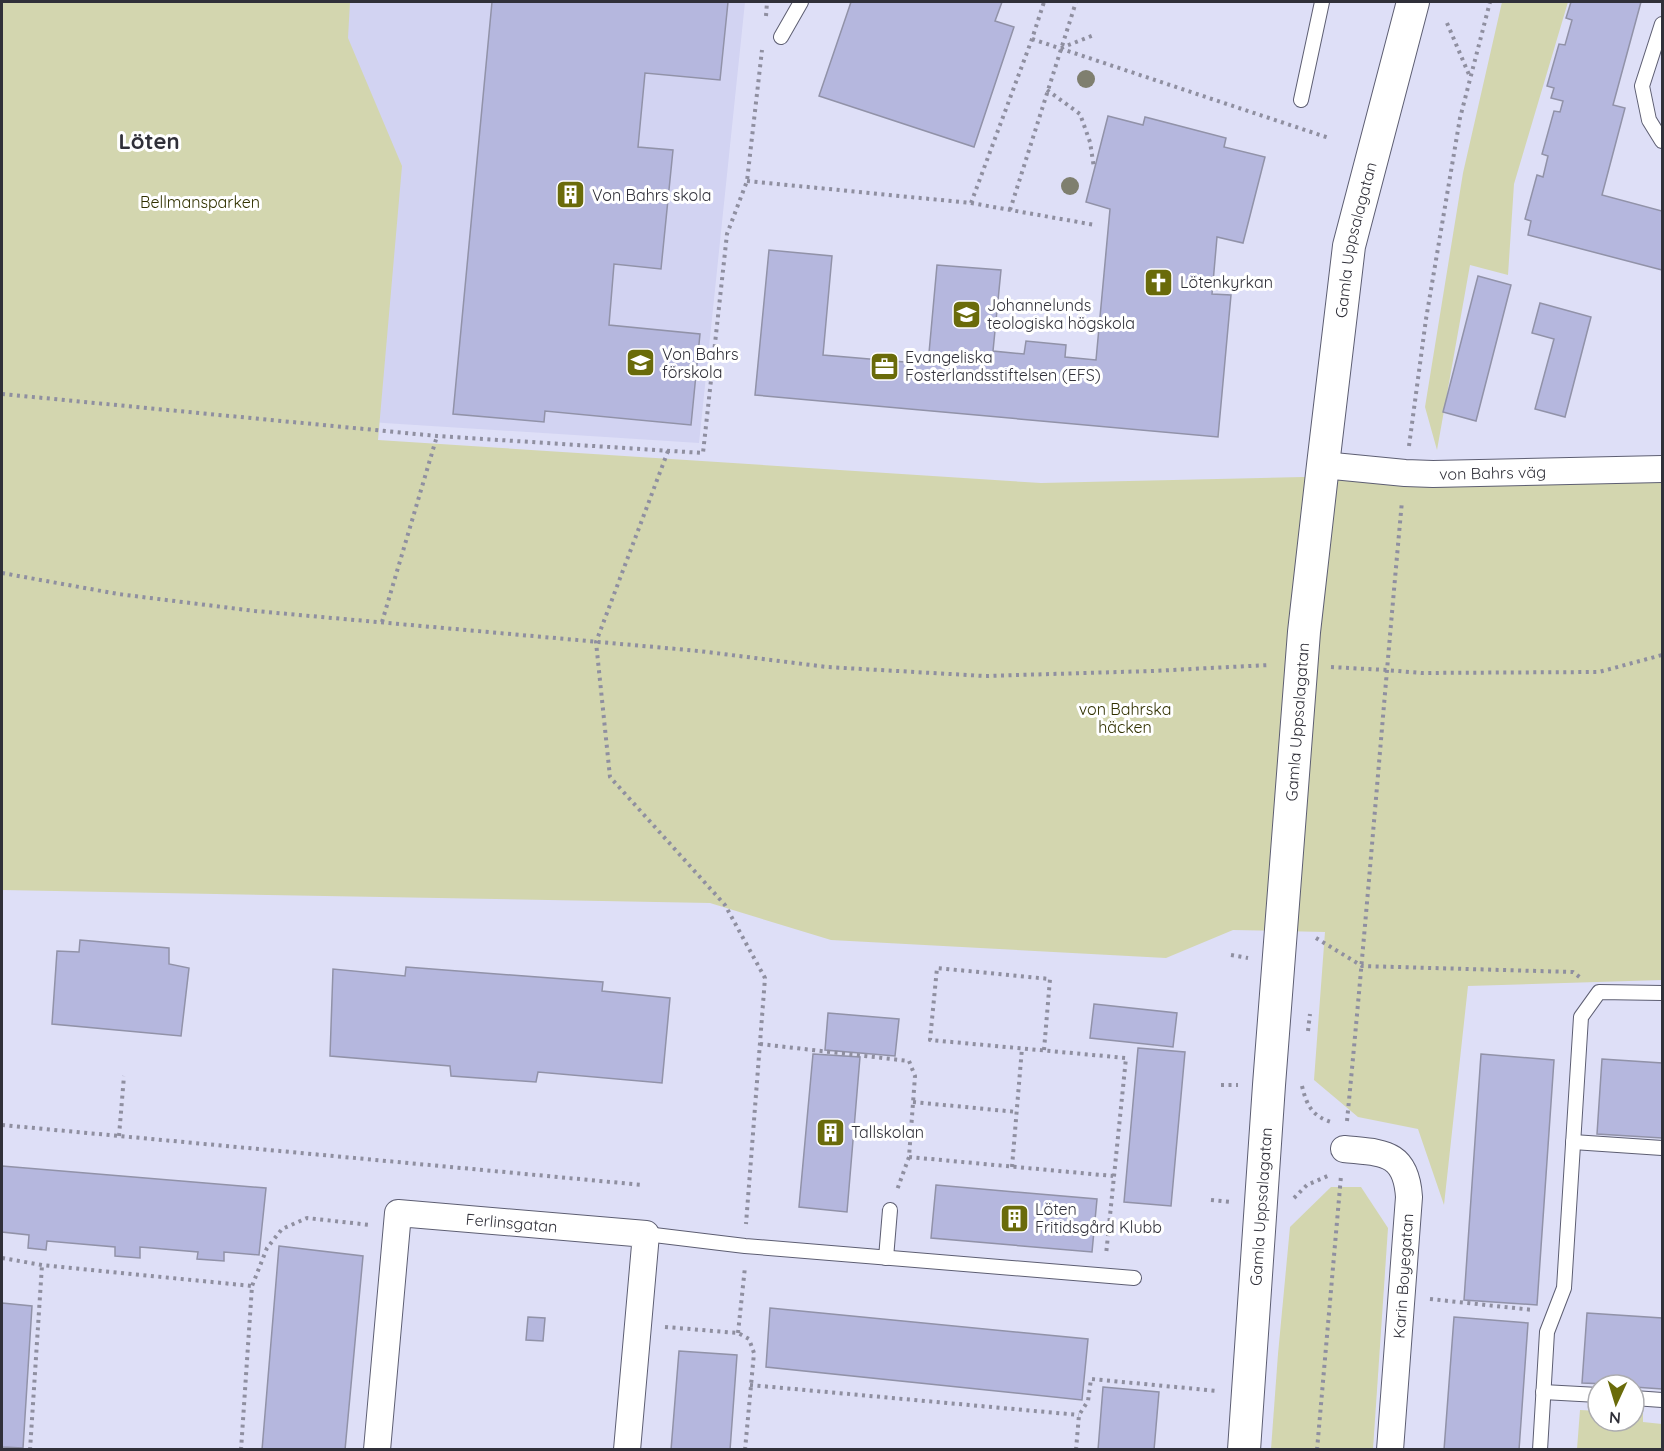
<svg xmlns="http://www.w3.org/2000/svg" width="1664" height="1451" font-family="Quicksand,sans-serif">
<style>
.built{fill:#d2d3f2}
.green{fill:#d3d6af}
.building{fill:#b5b7de;stroke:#9192a8;stroke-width:1.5}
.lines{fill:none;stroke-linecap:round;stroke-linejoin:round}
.service-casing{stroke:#5d5e72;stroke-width:16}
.minor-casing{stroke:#5d5e72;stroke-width:28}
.tertiary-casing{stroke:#5d5e72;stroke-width:34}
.path{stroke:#8f8fa0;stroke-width:4;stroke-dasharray:3 4.5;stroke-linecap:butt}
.service{stroke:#fff;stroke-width:14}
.minor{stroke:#fff;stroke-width:26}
.tertiary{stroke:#fff;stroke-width:32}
.tree{fill:#7f7f6f}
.labels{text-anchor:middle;stroke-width:6;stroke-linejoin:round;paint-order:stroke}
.poi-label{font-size:16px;fill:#303039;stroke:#fff;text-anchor:start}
.park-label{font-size:16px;fill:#313100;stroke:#fff}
.street-label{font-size:16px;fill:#303039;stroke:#fff}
.district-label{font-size:22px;font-weight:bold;fill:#303039;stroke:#fff}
</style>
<rect width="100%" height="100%" fill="#dedff7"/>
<!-- built -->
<polygon class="built" points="2,2 745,2 699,443 384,423 2,383"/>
<!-- green -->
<g class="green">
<polygon points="2,2 350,2 348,38 402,166 378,440 1041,483 1662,469 1662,980 1468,986 1444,1205 1418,1129 1358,1117 1314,1080 1325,932 1233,930 1166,958 831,940 710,903 2,890"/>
<polygon points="1502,2 1568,2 1514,184 1508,275 1470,265 1437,450 1425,407 1463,173"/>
<polygon points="1331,1187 1361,1187 1388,1228 1373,1449 1271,1449 1278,1354 1290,1227"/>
<polygon points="1580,1410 1598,1411 1598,1421 1634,1421 1634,1413 1643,1413 1643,1422 1662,1424 1662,1449 1577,1449"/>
</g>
<!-- building -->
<g class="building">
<polygon points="492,2 728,2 720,80 645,73 638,147 673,150 661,269 614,264 609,325 700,334 691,425 545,411 544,422 453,414"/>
<polygon points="851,2 1002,2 995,21 1014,27 974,147 819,96"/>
<polygon points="1571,2 1641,2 1613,105 1625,108 1602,195 1662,211 1662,270 1528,235 1531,221 1525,219 1537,175 1543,177 1548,156 1542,154 1554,111 1560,112 1563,101 1551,98 1554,88 1547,86 1559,44 1565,45 1572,20 1566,18"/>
<polygon points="1108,116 1143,125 1145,117 1226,138 1224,147 1265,157 1243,243 1217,237 1212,294 1231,295 1218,437 755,395 769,250 832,256 823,355 928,364 937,265 1001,270 993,351 1024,354 1026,341 1066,345 1065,357 1096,360 1110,209 1086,202"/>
<polygon points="1478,276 1511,285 1476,421 1443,412"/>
<polygon points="1540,303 1591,317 1565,417 1535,409 1554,339 1532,333"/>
<polygon points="80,940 169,948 169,964 189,968 181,1036 52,1024 57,951 79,952"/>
<polygon points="406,967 603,982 602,991 670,998 662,1083 538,1072 536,1082 451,1076 450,1066 330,1056 333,969 405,976"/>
<polygon points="1094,1004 1177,1013 1173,1047 1090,1038"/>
<polygon points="828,1013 899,1019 895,1056 825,1050"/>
<polygon points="1138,1048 1185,1052 1171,1206 1124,1202"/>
<polygon points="813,1054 860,1057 847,1212 799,1207"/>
<polygon points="1481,1054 1554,1060 1537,1305 1464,1300"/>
<polygon points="1602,1059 1662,1063 1662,1138 1597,1134"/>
<polygon points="2,1166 266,1188 259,1255 224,1252 224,1261 197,1259 198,1252 140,1247 140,1258 115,1256 115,1247 47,1241 46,1250 28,1248 29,1235 2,1232"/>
<polygon points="936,1185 1097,1199 1092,1252 931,1238"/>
<polygon points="279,1246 363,1256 345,1450 262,1450"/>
<polygon points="2,1303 32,1306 23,1448 2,1447"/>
<polygon points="770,1308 1088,1339 1082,1400 766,1367"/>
<polygon points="1587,1313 1662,1318 1662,1389 1634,1387 1634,1385 1582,1383"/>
<polygon points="528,1317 545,1318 543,1341 526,1340"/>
<polygon points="1454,1317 1528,1323 1519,1450 1444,1450"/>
<polygon points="679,1351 737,1355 730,1450 671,1450"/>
<polygon points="1103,1387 1159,1392 1154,1450 1098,1450"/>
</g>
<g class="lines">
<defs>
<g id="service">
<polyline points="1662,24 1642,86 1649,120 1662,141"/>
<polyline points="781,37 801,2"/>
<polyline points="1301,100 1322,2"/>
<polyline points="1573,1142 1662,1148"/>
<polyline points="646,1234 745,1246 1134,1278"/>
<polyline points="886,1258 890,1210"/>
<polyline points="1543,1392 1598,1395"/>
<polyline points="1634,1398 1662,1400"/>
<polyline points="1540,1450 1547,1332 1564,1288 1581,1017 1599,992 1662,993"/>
</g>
<g id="minor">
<path id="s1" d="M1323 465 1405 473 1433 474 1662 469"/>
<path d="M1344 1149C1381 1153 1406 1150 1409 1197L1390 1450"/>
<path id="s2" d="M377 1450 398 1213 646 1234 627 1450"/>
</g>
<g id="tertiary">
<path id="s3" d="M1244 1450 1269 1085 1304 632 1323 465 1349 246 1413 2"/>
</g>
</defs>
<!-- service casing -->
<use href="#service" class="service-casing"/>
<!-- minor casing -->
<use href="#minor" class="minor-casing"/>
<!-- tertiary casing -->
<use href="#tertiary" class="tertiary-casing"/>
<!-- path -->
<g class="path">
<polyline points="766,16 767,2"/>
<polyline points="1447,23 1470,77"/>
<polyline points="1032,39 1329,138"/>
<polyline points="1061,48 1094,35"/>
<polyline points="1047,90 1080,114 1090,142 1094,168"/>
<polyline points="747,181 971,203 1032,39 1044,2"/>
<polyline points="971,203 1095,225"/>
<polyline points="1010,210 1076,2"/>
<polyline points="2,394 437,436 703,453 727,234 747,181 762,50"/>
<polyline points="1409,446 1426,319 1460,118 1490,2"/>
<polyline points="668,451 596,642 610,777 725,905 765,978 746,1224"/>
<polyline points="2,573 118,594 255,611 699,651 827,667 985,676 1152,671 1269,665"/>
<polyline points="382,622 437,436"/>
<polyline points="1331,667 1386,670 1421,673 1599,672 1662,655"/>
<polyline points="1316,938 1362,966 1573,972 1582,979"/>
<polyline points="1231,955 1248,958"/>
<polyline points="1308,1031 1310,1014"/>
<polyline points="760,1044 909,1061 915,1076 909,1157 897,1190"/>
<polyline points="1044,1050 1050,979 937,968 930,1040 1126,1058 1106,1255"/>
<polyline points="1221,1085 1238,1085"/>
<path d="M1302 1086C1307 1107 1313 1117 1334 1123"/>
<polyline points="913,1102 1017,1112"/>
<path d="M1347 1121C1367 915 1383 708 1402 501"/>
<polyline points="2,1125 643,1185"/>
<polyline points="119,1136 124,1076"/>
<polyline points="909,1157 1113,1176"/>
<polyline points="1012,1167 1022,1048"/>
<polyline points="1294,1198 1307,1185 1330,1175"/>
<polyline points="1211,1200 1231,1202"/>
<polyline points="2,1258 42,1265 252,1286"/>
<polyline points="1430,1299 1533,1310"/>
<polyline points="665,1327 738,1333 749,1339 754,1353 745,1450"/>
<polyline points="738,1333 745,1267"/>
<polyline points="750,1385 1079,1415"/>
<polyline points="30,1450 42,1265"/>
<polyline points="241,1450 252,1286 267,1248 282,1229 307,1218 370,1225"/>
<polyline points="1076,1450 1079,1415 1088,1401 1091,1379 1218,1391"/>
<polyline points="1317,1450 1341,1176"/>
</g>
<!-- service -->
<use href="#service" class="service"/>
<!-- minor -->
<use href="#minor" class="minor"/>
<!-- tertiary -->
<use href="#tertiary" class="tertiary"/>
</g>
<!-- trees -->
<g class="tree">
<circle cx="1086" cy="79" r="9"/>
<circle cx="1070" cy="186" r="9"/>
</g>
<!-- icons -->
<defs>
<symbol id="building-square" viewBox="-11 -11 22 22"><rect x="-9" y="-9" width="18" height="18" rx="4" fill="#6a6b0a" stroke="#fff"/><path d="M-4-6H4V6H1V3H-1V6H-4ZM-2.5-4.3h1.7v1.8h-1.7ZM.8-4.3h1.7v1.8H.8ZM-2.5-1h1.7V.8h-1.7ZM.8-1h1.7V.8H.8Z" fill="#fff"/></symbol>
<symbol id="church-square" viewBox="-11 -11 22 22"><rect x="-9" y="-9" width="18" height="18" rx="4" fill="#6a6b0a" stroke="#fff"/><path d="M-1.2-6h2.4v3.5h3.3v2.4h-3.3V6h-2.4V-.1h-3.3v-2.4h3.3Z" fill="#fff"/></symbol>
<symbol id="university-square" viewBox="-11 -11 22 22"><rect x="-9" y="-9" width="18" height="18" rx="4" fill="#6a6b0a" stroke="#fff"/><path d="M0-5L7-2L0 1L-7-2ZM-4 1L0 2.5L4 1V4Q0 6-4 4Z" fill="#fff"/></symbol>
<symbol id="school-square" viewBox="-11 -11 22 22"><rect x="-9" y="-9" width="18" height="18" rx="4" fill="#6a6b0a" stroke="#fff"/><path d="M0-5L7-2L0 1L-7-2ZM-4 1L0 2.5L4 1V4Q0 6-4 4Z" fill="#fff"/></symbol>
<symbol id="office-square" viewBox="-11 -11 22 22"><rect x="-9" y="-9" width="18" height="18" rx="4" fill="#6a6b0a" stroke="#fff"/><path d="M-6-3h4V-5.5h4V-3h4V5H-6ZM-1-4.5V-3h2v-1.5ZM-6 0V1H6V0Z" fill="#fff"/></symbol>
</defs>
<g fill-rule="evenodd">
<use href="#building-square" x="554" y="178" width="33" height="33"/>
<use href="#church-square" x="1142" y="266" width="33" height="33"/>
<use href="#university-square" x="950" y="298" width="33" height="33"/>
<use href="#school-square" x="624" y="346" width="33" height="33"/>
<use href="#office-square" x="868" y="350" width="33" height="33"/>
<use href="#building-square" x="814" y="1116" width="33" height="33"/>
<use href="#building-square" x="998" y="1202" width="33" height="33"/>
</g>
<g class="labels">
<!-- poi labels -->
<g class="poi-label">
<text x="592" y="201">Von Bahrs skola</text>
<text x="1180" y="288">Lötenkyrkan</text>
<text x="987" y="311">Johannelunds<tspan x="987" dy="18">teologiska högskola</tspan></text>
<text x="662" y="360">Von Bahrs<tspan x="662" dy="18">förskola</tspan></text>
<text x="905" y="363">Evangeliska<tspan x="905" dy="18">Fosterlandsstiftelsen (EFS)</tspan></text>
<text x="851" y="1138">Tallskolan</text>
<text x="1035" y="1215">Löten<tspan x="1035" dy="18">Fritidsgård Klubb</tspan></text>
</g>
<!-- park labels -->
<g class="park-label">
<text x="200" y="208">Bellmansparken</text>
<text x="1125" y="715">von Bahrska<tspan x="1125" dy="18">häcken</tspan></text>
</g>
<!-- street labels -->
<g class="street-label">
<text dy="6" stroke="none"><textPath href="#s3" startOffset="1216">Gamla Uppsalagatan</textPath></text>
<text dy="6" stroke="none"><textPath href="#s1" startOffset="170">von Bahrs väg</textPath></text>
<text dy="6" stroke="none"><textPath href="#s3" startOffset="730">Gamla Uppsalagatan</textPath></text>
<text dy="6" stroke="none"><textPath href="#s3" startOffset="244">Gamla Uppsalagatan</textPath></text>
<text dy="6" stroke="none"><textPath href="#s2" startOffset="352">Ferlinsgatan</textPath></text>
<text transform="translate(1403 1276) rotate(-86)" y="6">Karin Boyegatan</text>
</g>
<!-- district labels -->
<g class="district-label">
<text x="149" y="149">Löten</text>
</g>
</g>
<!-- border -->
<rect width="1664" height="1451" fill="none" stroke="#303039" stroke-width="6"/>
<!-- north arrow -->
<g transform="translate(1616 1403) rotate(184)"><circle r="28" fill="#ffffff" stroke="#acacb0" stroke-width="1.5"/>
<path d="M0-4.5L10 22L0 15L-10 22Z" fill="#6a6b0a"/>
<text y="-9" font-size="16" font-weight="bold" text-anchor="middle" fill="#303039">N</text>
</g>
</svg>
